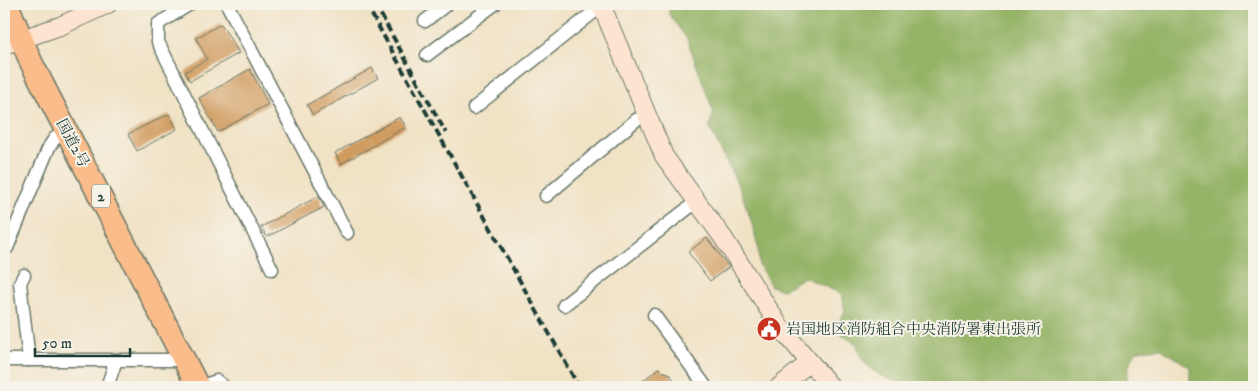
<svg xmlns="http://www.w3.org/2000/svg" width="1258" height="391" font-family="'IM FELL DW Pica','Noto Serif JP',serif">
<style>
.forest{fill:#96b467;stroke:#5a784e}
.building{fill:#d09b5f}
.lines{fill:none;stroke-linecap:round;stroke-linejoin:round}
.street-casing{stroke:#687767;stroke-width:15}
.secondary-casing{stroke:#687767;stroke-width:20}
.highway-casing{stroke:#687767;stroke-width:25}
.street{stroke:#fff;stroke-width:12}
.secondary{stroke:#fde4d0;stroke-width:18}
.highway{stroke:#f9bc8a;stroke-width:22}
.rail{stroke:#1f3d34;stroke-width:4;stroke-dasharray:8 4;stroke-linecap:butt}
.labels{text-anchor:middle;stroke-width:4;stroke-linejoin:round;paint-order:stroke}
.shield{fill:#f7f3e8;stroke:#60746a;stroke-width:1}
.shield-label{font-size:14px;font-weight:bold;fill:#1f3d34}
.street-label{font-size:15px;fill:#1f3d34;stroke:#f7f3e8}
.poi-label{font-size:15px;fill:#1f3d34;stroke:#f7f3e8;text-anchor:start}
</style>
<rect width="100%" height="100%" fill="#f7f3e8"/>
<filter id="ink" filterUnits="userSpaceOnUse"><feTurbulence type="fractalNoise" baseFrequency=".02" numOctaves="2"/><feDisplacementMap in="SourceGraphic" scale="10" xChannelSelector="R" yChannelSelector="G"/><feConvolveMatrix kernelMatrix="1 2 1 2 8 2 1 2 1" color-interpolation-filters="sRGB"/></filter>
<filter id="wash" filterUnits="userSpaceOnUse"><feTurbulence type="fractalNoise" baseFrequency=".0096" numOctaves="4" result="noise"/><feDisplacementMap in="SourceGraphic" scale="20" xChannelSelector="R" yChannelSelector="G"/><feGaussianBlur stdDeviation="1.12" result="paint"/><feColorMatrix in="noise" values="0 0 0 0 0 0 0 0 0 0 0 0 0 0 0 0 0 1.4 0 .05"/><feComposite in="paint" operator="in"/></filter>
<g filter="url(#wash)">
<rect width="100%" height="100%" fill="#f0e2c5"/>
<!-- forest -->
<path class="forest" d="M669 4H1254V387H1190V367L1160 348 1137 350 1129 364 1126 387H916C889 379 863 375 857 344L841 334 837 325 845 311 842 294 804 277 782 290 771 286 759 265 758 247 751 220 740 189 709 126 714 113 687 39 669 14Z"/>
<g id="blocks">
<!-- building -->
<g class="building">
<polygon points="221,24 239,53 190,81 185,72 207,59 196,38"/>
<polygon points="372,68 378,78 313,115 307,105"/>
<polygon points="250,69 268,104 218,132 199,98"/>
<polygon points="169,114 177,129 137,151 128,134"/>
<polygon points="400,117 406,127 341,164 335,153"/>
<polygon points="319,196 324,207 267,237 261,227"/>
<polygon points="707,238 729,267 710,281 688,252"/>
<polygon points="659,368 663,372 668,373 680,387 635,387"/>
</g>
</g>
</g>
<g filter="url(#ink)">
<use href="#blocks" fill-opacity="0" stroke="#687767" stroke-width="1"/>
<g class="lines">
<defs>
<g id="street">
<polyline points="190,4 158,24 158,42 272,269"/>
<polyline points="227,4 347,233"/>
<polyline points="425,21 447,4"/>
<polyline points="427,55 495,4"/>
<polyline points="474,108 595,11 603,9"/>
<polyline points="546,196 636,120 646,116"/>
<polyline points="7,248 49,147 55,138 66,131"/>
<polyline points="24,275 20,283 29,360"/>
<polyline points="564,305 696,202"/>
<polyline points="654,315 706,387"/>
<polyline points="4,360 178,360 184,358"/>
<polyline points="107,387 116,360"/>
<polyline points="198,387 217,381 224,387"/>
</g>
<g id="secondary">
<polyline points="601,4 664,156 724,239 780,327 831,387"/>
<polyline points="4,45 60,26 108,4"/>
<polyline points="779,387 810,362"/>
</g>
<polyline id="highway" points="7,4 31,62 198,387"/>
</defs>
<!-- street casing -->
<use href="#street" class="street-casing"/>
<!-- secondary casing -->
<use href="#secondary" class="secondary-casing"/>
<!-- highway casing -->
<use href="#highway" class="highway-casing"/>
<!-- street -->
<use href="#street" class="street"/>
<!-- secondary -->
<use href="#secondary" class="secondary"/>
<!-- highway -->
<use href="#highway" class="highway"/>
<!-- rail -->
<g class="rail">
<polyline points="366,4 579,387"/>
<polyline points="375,4 446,133"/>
</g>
</g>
</g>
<!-- icons -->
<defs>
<symbol id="civic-disc" viewBox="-11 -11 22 22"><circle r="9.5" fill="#c8321e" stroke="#f7f3e8"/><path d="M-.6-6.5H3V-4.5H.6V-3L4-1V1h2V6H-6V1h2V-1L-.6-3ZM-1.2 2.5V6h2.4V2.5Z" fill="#fff"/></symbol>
</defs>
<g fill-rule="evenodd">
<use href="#civic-disc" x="755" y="315" width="28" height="28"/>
</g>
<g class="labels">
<!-- shield labels -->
<rect class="shield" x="92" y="184.5" width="18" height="23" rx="4"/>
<g class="shield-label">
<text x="101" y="201">2</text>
</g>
<!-- street labels -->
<g class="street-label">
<text transform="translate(73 143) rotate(62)" y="5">国道2号</text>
</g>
<!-- poi labels -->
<g class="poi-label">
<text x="786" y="334">岩国地区消防組合中央消防署東出張所</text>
</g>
</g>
<!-- margin -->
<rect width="1258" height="391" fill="none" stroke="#f7f3e8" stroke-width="20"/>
<!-- scale -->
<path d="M35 348v8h95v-8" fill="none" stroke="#1f3d34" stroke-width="2.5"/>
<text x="42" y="348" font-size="15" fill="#1f3d34" stroke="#f7f3e8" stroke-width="4" paint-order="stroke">50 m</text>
</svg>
